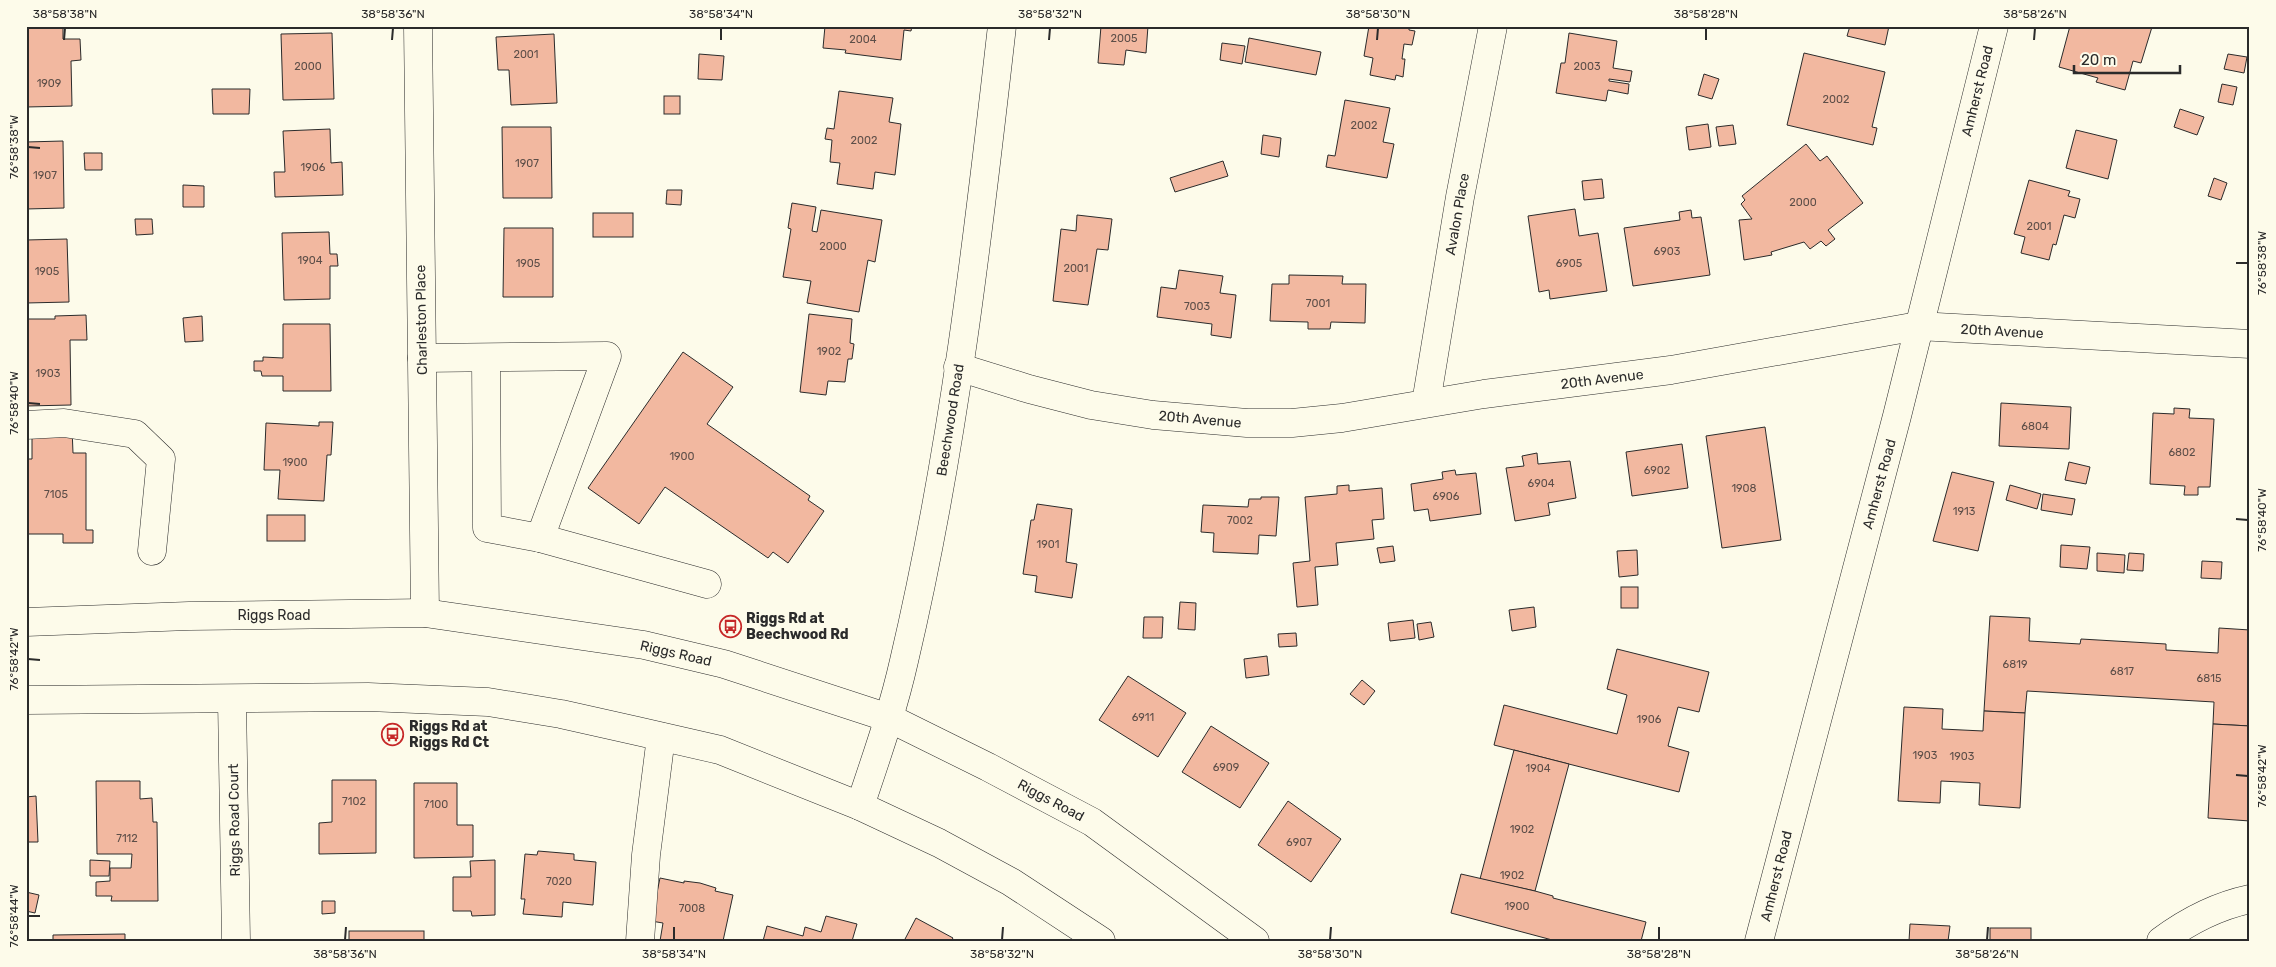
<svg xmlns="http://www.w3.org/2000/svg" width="2276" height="967" font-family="Rubik,sans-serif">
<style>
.building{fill:#f2b8a0;stroke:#2b2b2b}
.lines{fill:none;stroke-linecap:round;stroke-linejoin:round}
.minor-casing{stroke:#2b2b2b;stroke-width:29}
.major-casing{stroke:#2b2b2b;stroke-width:29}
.minor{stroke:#fdfbea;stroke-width:28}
.major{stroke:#fdfbea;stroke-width:28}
.ticks{fill:none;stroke:#2b2b2b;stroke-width:2}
.labels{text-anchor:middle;stroke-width:4;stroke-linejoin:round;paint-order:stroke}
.number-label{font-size:11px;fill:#5d4e48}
.street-label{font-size:14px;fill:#2b2b2b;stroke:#fdfbea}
.poi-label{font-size:14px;font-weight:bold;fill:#2b2b2b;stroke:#fdfbea;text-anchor:start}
.neatline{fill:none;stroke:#2b2b2b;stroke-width:2}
.ticks-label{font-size:12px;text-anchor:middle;fill:#2b2b2b}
</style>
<rect width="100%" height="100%" fill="#fdfbea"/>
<!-- building -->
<g class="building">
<polygon points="825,26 912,26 911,31 904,30 901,60 845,53 846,50 823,48"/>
<polygon points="1101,26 1148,26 1146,53 1126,50 1124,65 1098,63"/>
<polygon points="1369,26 1409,26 1409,30 1415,31 1412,45 1404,44 1402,59 1405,59 1403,77 1396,75 1395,80 1370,75 1373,58 1364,56"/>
<polygon points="1850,26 1889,26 1885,45 1847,36"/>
<polygon points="2070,26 2152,27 2141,63 2133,61 2125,90 2096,82 2098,78 2059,67"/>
<polygon points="26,28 63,28 63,39 80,39 81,60 71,61 72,106 26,107"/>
<polygon points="332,33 334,99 283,100 281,34"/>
<polygon points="1569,33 1617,41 1613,68 1632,71 1630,82 1609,79 1609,81 1629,84 1628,94 1608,90 1606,101 1556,93 1561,63 1565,63"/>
<polygon points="554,34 557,103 511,105 509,70 498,70 496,37"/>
<polygon points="1249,38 1321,52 1316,75 1245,62"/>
<polygon points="1222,43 1245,46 1242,64 1220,60"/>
<polygon points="1804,53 1885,72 1872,127 1877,128 1873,145 1787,125"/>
<polygon points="699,54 724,56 722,80 698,79"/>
<polygon points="2228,54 2247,57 2244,73 2224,69"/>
<polygon points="1704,74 1719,79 1712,99 1698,95"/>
<polygon points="2222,84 2237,87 2233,105 2218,102"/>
<polygon points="212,89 250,89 249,114 213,114"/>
<polygon points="839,91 893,98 889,122 901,124 895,175 875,172 873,189 837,184 840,163 830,162 832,140 825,139 827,128 834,129"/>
<rect x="664" y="96" width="16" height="18"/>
<polygon points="1345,100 1390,108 1383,142 1394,144 1387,178 1326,167 1328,155 1335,156"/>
<polygon points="2180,109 2204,117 2197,135 2174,127"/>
<polygon points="1708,124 1711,147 1689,150 1686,127"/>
<polygon points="1733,125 1736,144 1719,146 1716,127"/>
<polygon points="502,127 551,127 552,198 503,198"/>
<polygon points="330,129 331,163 342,162 343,195 275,197 274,172 285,172 283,131"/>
<polygon points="2076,130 2117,140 2108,179 2066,168"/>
<polygon points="1263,135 1281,138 1279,157 1261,154"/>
<polygon points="63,141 64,208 26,209 26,142"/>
<polygon points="1806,144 1820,161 1827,156 1863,203 1828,230 1835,239 1826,246 1821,241 1810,249 1804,242 1771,252 1772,255 1744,260 1739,220 1752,219 1741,204 1745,200 1742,196"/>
<polygon points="84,153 102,153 102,170 85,170"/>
<polygon points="1223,161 1228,176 1175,192 1170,178"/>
<polygon points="2214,178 2227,183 2221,200 2208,196"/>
<polygon points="1602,179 1604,198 1584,200 1582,181"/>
<polygon points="2029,180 2070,191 2068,196 2080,199 2075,218 2064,215 2056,245 2053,244 2049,260 2021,253 2025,237 2014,234"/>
<polygon points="183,185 204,186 204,207 183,207"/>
<polygon points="667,190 682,190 681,205 666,204"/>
<polygon points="792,203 816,207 812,231 817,232 821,210 882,220 875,262 868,260 859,312 807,303 811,281 783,277 791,229 788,228"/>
<polygon points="1575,209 1579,236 1598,233 1607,291 1550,299 1549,290 1539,292 1528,216"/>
<polygon points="1691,210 1692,218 1701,217 1710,275 1633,286 1624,228 1680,220 1679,212"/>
<rect x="593" y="213" width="40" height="24"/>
<polygon points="1077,215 1112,219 1108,250 1097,249 1088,305 1053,301 1061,229 1076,231"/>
<polygon points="135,219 152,219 153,234 136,235"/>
<polygon points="504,228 553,228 553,297 503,297"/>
<polygon points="329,232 330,254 337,254 338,266 330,266 330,299 284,300 282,233"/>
<polygon points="67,239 69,302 26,303 26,240"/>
<polygon points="1179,270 1223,276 1220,293 1236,295 1231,338 1211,335 1212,324 1157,317 1161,287 1176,289"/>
<polygon points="1289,275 1343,276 1342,284 1366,284 1365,323 1331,322 1330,329 1308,329 1308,322 1270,321 1272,284 1289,284"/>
<polygon points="809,314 852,319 850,343 854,344 852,359 848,359 845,382 828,381 826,395 800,392"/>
<polygon points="86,315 87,340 70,340 71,405 26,406 26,319 55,319 55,316"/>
<polygon points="202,316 203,341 185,342 183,318"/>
<polygon points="283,324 330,324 331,391 283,391 283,376 262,376 261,371 254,371 254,361 263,361 263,357 283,358"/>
<polygon points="683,352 733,387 707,424 810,496 808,500 824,511 788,563 773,552 768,558 665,487 639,524 588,488"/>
<polygon points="2001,403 2071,407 2069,449 1999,446"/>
<polygon points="2174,408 2190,409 2189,418 2214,419 2210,487 2198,487 2198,495 2184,495 2185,486 2150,484 2153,413 2174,414"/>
<polygon points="319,422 333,422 331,455 327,455 324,501 278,499 280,470 264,470 266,423 319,426"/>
<polygon points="1765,427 1781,540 1722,548 1706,436"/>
<polygon points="32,428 72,428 73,453 86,453 86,530 93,530 93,543 63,543 63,534 26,534 26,459 32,459"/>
<polygon points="1682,444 1688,488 1632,496 1626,452"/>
<polygon points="1537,453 1538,464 1570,461 1576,498 1548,503 1550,515 1515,521 1506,468 1524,466 1522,456"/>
<polygon points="2069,462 2090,467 2086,484 2065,480"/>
<polygon points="1455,470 1456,475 1476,473 1481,514 1430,521 1428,509 1414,511 1411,484 1443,479 1442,472"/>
<polygon points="1952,472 1994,482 1978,551 1933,541"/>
<polygon points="1349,485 1349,491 1382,488 1384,519 1372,520 1374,539 1336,543 1338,565 1315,567 1318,605 1297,607 1293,563 1310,561 1305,497 1337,494 1337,486"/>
<polygon points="2010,485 2041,494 2037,509 2006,500"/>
<polygon points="2043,494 2075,499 2072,515 2041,510"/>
<polygon points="1261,497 1279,497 1276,536 1259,535 1258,554 1213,552 1214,533 1201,532 1203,505 1248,507 1249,499 1261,499"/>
<polygon points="1037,504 1072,509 1066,562 1077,564 1072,598 1035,592 1037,576 1023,574 1031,520 1034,520"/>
<rect x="267" y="515" width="38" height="26"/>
<polygon points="2061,545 2090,547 2087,569 2060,567"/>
<polygon points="1393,546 1395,561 1380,563 1377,548"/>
<polygon points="1637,550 1638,575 1619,577 1617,551"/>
<polygon points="2097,553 2125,555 2124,573 2097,571"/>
<polygon points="2129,553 2144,554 2143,571 2127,570"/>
<polygon points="2202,561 2222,562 2221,579 2201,578"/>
<rect x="1621" y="587" width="17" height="21"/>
<polygon points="1180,602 1196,603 1195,630 1178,629"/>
<polygon points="1534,607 1536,627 1512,631 1509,610"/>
<polygon points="1990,616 2030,618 2029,641 2080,644 2081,639 2166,644 2166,650 2218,653 2219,628 2250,630 2250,726 2213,724 2214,702 2027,691 2025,713 1984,711"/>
<polygon points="1144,617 1163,617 1162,638 1143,638"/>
<polygon points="1413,620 1415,638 1390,641 1388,623"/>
<polygon points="1431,622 1434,637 1419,640 1417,624"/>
<polygon points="1296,633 1297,646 1279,647 1278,634"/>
<polygon points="1617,649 1709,672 1699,712 1678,707 1668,746 1689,752 1679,792 1494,745 1504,705 1617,734 1627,695 1607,689"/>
<polygon points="1267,656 1269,675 1246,678 1244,659"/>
<polygon points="1128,676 1186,713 1158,757 1099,720"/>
<polygon points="1362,680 1375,691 1364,705 1350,694"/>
<polygon points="1904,707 1943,709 1942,729 1983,731 1984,711 2025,713 2020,808 1979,805 1980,783 1941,781 1940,803 1898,801"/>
<polygon points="2213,724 2250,726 2250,821 2208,818"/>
<polygon points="1211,726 1269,763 1240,808 1182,772"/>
<polygon points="1514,750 1569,764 1535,891 1480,879"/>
<polygon points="332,780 376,780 376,853 319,854 319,823 332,822"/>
<polygon points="96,781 140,781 140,799 152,798 153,822 157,822 158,901 111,901 112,896 96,896 96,882 110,881 110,868 131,868 132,854 97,854"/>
<polygon points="414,783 457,783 457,825 473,825 473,857 414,858"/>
<polygon points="36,796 38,842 26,842 26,797"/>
<polygon points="1288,801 1341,839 1311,882 1258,845"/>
<polygon points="538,851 574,854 574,860 596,862 593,905 563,902 562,917 523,914 525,899 521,899 525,854 537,855"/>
<polygon points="90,860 110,861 109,876 90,876"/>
<polygon points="495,860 495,915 472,916 471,911 453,911 453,877 471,877 470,861"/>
<polygon points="1461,874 1535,891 1553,896 1553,898 1646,922 1641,941 1556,941 1451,913"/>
<polygon points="660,878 684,883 684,881 700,883 716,888 715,891 733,895 723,941 660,941 663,923 651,921"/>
<polygon points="26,892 39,895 35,913 26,911"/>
<polygon points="322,901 335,901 335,913 322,914"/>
<polygon points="826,916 857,924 852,941 763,941 767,926 803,936 805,927 821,932"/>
<polygon points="916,918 953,938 951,941 904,941"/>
<polygon points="1910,924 1950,926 1948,941 1909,941"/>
<rect x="1990" y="928" width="41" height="13"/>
<rect x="349" y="931" width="75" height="10"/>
<polygon points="125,934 125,941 53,941 53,935"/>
</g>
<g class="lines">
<defs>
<g id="minor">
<polyline points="418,26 425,613"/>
<polyline points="422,358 607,356 540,538"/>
<polyline points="486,358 487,528 540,538 707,584"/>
<polyline points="958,367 1029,389 1091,405 1153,415 1247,423 1292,423 1342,418 1484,394 1671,370 1918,326 2250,344"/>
<polyline points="1426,403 1460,197 1493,26"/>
<polyline points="26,425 64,423 135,434 161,459 152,551"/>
<polyline points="232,700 236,941"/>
<path d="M860 806C876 758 893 710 904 661 953 453 978 238 1002 26"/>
<polyline points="640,941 646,855 661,737"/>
<polyline points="1759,941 1897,416 1994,26"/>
<path d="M2161 941C2188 921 2217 906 2250 899"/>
</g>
<g id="major">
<polyline points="26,622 189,616 425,613 644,645 724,664 889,718 988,767 1092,822 1255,941"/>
<polyline points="26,700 368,697 488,702 561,714 637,731 720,750 860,806 939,843 1011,882 1101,941"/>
</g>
</defs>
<!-- minor casing -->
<use href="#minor" class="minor-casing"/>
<!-- major casing -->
<use href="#major" class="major-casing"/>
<!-- minor -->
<use href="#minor" class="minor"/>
<!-- major -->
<use href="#major" class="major"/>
</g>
<!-- ticks -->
<path class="ticks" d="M64 40 65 28M392 40 393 28M721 40V28M1049 40 1050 28M1377 40 1378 28M1706 40V28M2034 40 2035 28M28 147 40 148M2236 263H2248M28 403 40 404M2236 519 2248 520M28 659 40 660M2236 775 2248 776M28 916H40M345 940 346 927M674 940V927M1002 940 1003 927M1330 940 1331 927M1659 940V927M1987 940 1988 927"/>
<!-- icons -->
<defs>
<symbol id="bus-ring" viewBox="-11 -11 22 22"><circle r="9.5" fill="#fdfbea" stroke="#c62828" stroke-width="1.5"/><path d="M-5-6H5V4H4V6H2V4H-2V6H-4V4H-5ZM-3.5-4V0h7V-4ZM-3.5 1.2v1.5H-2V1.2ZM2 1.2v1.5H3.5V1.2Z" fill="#c62828"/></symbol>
</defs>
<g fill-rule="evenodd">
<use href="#bus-ring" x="718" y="614" width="25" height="25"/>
<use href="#bus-ring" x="380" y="722" width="25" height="25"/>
</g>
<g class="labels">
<!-- number labels -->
<g class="number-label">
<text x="1124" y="42">2005</text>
<text x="863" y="43">2004</text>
<text x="526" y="58">2001</text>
<text x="308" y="70">2000</text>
<text x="1587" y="70">2003</text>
<text x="49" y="87">1909</text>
<text x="1836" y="103">2002</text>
<text x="1364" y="129">2002</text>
<text x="864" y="144">2002</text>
<text x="527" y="167">1907</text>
<text x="313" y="171">1906</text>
<text x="45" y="179">1907</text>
<text x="1803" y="206">2000</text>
<text x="2039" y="230">2001</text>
<text x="833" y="250">2000</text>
<text x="1667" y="255">6903</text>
<text x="310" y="264">1904</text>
<text x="528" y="267">1905</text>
<text x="1569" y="267">6905</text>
<text x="1076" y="272">2001</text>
<text x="47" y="275">1905</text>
<text x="1318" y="307">7001</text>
<text x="1197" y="310">7003</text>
<text x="829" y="355">1902</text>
<text x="48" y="377">1903</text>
<text x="2035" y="430">6804</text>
<text x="2182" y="456">6802</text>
<text x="682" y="460">1900</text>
<text x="295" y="466">1900</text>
<text x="1657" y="474">6902</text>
<text x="1541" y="487">6904</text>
<text x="1744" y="492">1908</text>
<text x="56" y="498">7105</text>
<text x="1446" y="500">6906</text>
<text x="1964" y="515">1913</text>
<text x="1240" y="524">7002</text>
<text x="1048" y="548">1901</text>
<text x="2015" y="668">6819</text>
<text x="2122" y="675">6817</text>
<text x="2209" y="682">6815</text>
<text x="1143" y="721">6911</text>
<text x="1649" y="723">1906</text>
<text x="1925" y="759">1903</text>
<text x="1962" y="760">1903</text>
<text x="1226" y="771">6909</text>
<text x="1538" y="772">1904</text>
<text x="354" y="805">7102</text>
<text x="436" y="808">7100</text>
<text x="1522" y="833">1902</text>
<text x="127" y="842">7112</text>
<text x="1299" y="846">6907</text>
<text x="1512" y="879">1902</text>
<text x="559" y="885">7020</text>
<text x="1517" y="910">1900</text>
<text x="692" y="912">7008</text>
</g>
<!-- street labels -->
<g class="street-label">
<text transform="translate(1977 91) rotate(-76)" y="5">Amherst Road</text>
<text transform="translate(1457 214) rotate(-80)" y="5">Avalon Place</text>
<text transform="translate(421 320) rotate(-91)" y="5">Charleston Place</text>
<text transform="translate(2002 331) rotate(3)" y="5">20th Avenue</text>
<text transform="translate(1602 379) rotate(-7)" y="5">20th Avenue</text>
<text transform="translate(1200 419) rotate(5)" y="5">20th Avenue</text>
<text transform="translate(950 420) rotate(-81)" y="5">Beechwood Road</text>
<text transform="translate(1879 484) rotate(-75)" y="5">Amherst Road</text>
<text x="274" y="620">Riggs Road</text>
<text transform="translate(676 653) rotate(13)" y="5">Riggs Road</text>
<text transform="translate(1051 800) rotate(28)" y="5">Riggs Road</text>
<text transform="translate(234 820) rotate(-91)" y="5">Riggs Road Court</text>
<text transform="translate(1776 876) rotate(-76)" y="5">Amherst Road</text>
</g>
<!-- poi labels -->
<g class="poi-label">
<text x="746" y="623">Riggs Rd at<tspan x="746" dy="16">Beechwood Rd</tspan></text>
<text x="409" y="731">Riggs Rd at<tspan x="409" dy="16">Riggs Rd Ct</tspan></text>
</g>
</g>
<!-- border -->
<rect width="2276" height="967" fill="none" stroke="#fdfbea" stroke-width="55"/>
<!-- scale -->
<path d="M2074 65v8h106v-8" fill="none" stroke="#2b2b2b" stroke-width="2.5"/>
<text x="2081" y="65" font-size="15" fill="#2b2b2b" stroke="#fdfbea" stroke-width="4" paint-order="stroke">20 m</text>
<rect x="28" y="28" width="2220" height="912" class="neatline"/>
<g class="ticks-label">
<text x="65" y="18">38°58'38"N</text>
<text x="393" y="18">38°58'36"N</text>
<text x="721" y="18">38°58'34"N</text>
<text x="1050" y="18">38°58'32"N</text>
<text x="1378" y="18">38°58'30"N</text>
<text x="1706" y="18">38°58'28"N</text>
<text x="2035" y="18">38°58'26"N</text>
<text transform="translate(14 147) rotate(-90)" y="4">76°58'38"W</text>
<text transform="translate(2262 263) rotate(-90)" y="4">76°58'38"W</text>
<text transform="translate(14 403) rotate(-90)" y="4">76°58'40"W</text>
<text transform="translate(2262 520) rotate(-90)" y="4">76°58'40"W</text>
<text transform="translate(14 659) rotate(-90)" y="4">76°58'42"W</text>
<text transform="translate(2262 776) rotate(-90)" y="4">76°58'42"W</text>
<text transform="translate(14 916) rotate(-90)" y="4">76°58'44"W</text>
<text x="345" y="958">38°58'36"N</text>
<text x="674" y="958">38°58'34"N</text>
<text x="1002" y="958">38°58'32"N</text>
<text x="1330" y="958">38°58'30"N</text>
<text x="1659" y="958">38°58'28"N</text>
<text x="1987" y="958">38°58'26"N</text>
</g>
</svg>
